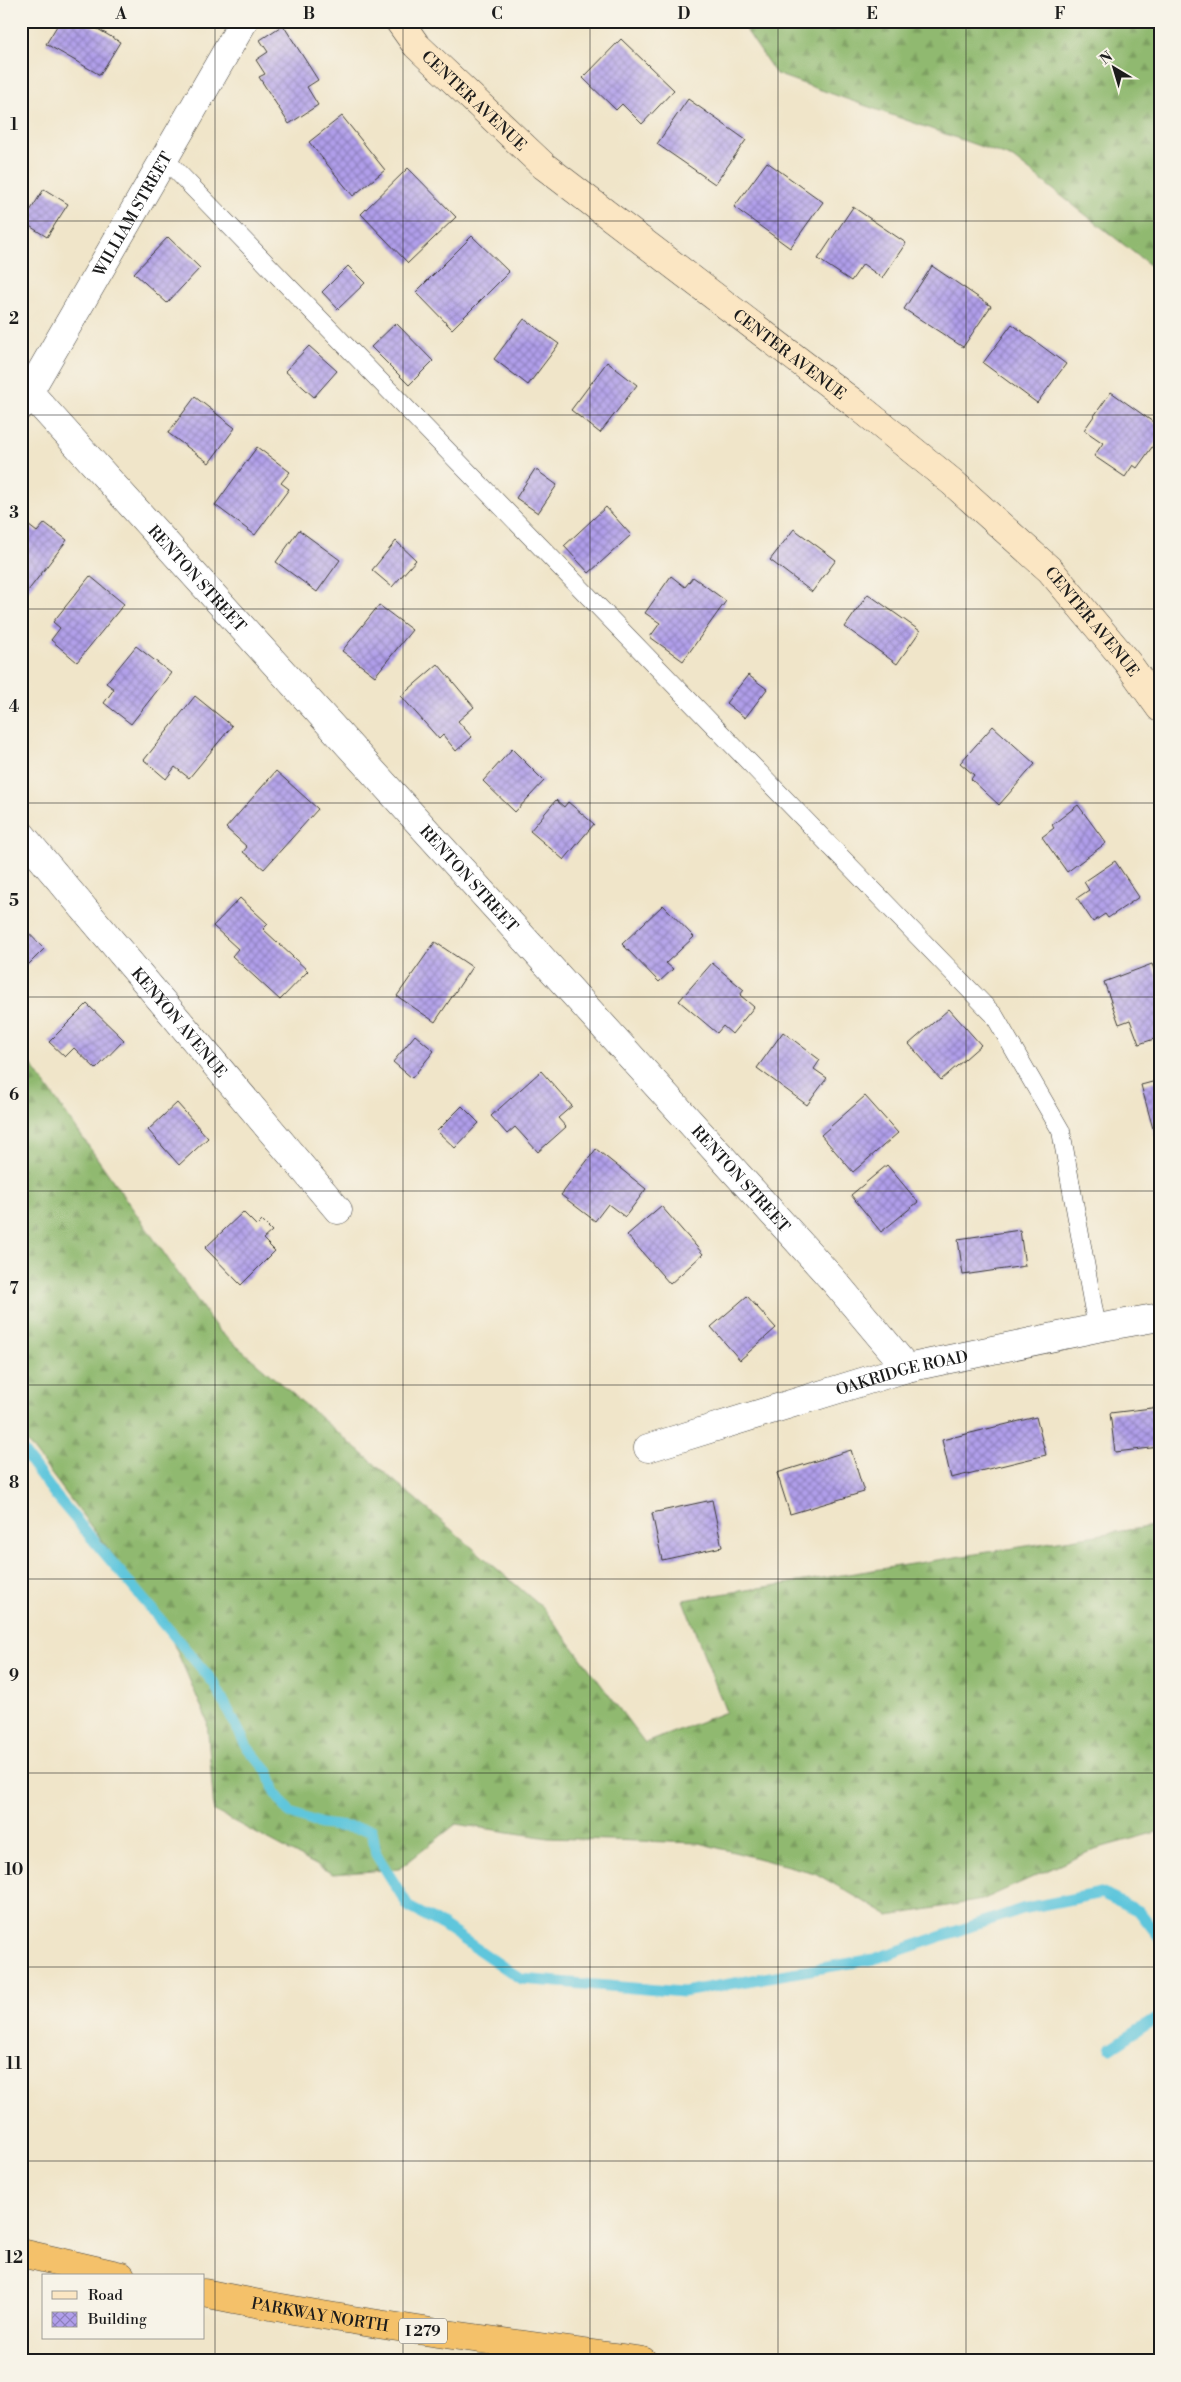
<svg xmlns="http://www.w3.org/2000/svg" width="1181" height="2382" font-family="'Libre Bodoni',serif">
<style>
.forest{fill:url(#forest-firs);stroke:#566a46}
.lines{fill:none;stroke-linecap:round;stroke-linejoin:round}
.stream{stroke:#5fc6dc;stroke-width:11}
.building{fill:url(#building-cross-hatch)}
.lane-casing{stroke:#3c3a36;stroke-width:19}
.street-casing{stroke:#3c3a36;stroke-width:29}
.secondary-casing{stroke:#3c3a36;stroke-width:29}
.highway-casing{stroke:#3c3a36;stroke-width:29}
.lane{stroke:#fff;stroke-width:18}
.street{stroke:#fff;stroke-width:28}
.secondary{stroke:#fbe6c3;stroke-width:28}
.highway{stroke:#f4c16a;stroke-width:28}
.grid{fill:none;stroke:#1c1c1c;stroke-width:1;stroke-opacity:0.55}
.labels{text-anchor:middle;stroke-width:4;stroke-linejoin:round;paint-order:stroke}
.shield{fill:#f7f3e8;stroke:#5e5c59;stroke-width:1}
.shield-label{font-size:15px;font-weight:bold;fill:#1c1c1c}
.street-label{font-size:16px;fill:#1c1c1c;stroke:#f7f3e8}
.neatline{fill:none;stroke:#1c1c1c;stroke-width:2}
.grid-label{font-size:16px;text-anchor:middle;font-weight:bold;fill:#1c1c1c}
</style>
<defs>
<pattern id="forest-firs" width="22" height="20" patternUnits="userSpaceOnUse" patternTransform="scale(1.25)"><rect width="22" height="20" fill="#90b970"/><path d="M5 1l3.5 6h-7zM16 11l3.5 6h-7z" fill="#7c9e60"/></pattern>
<pattern id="building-cross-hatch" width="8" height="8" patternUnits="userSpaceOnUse" patternTransform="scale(1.25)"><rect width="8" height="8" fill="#b09eea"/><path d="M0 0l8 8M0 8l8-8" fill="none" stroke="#8e80bd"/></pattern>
</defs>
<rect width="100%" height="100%" fill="#f7f3e8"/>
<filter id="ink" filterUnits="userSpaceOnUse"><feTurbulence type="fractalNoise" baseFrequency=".02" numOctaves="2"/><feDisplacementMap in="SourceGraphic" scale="10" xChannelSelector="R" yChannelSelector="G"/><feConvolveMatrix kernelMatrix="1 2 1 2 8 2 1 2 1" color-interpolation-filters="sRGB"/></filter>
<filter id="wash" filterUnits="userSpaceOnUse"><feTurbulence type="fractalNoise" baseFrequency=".0096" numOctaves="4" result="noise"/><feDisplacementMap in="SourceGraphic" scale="20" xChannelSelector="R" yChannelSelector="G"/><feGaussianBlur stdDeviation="1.12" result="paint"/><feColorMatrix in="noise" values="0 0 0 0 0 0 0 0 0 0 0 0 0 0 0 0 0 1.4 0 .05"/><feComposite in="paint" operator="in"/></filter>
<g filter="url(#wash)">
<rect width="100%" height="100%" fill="#f0e5c9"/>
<!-- forest -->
<g class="forest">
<polygon points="740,21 1160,21 1160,273 1013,158 776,74"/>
<polygon points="21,1050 218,1330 544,1609 645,1743 726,1712 683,1600 1160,1525 1160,1831 1095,1849 982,1900 889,1916 815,1873 699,1843 548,1838 456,1824 399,1869 333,1874 214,1811 207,1720 165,1624 21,1434"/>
</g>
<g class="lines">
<!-- stream -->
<g class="stream">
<polyline points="21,1449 56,1496 214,1683 247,1747 269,1773 275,1793 290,1813 321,1824 372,1830 376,1854 409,1907 441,1924 521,1979 683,1992 874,1959 1022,1909 1101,1893 1139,1911 1160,1938"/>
<polyline points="1111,2048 1160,2016"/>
</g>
</g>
<g id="blocks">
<!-- building -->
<g class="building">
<polygon points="60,21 84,21 120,42 100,75 46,44"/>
<polygon points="283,25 318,80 307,87 318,105 289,124 259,77 265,74 256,60 268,52 260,40"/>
<polygon points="621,39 674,90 642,124 622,104 616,110 583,78"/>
<polygon points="688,99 746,140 715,184 657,144"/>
<polygon points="342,116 385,170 353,196 309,142"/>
<polygon points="767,162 823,202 790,248 734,207"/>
<polygon points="408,168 456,217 408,263 361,214"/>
<polygon points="44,189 68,204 47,237 23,222"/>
<polygon points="853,207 906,243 882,278 863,264 851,281 818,259"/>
<polygon points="472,236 509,272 452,329 416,292"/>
<polygon points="168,237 200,268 167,303 134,273"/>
<polygon points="348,266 365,283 338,309 322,292"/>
<polygon points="932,266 991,306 963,347 904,309"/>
<polygon points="524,319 559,344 528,385 494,359"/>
<polygon points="396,323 433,361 409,385 371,347"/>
<polygon points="1012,324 1066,364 1037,403 983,363"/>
<polygon points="309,346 337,371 314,397 285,371"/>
<polygon points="607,362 637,385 600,433 571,410"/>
<polygon points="1111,392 1160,427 1160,436 1137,468 1133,465 1125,477 1094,456 1103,443 1084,430"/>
<polygon points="195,397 235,428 209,463 168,433"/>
<polygon points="257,447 290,472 281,483 289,489 255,535 215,505"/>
<polygon points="535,469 557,485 538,513 516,498"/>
<polygon points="606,507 631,535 589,573 564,546"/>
<polygon points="24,522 37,532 45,523 67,540 21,600 21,526"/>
<polygon points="794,529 836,560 812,592 770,560"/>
<polygon points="299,530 340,560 317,592 276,562"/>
<polygon points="396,541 416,560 392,587 372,570"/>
<polygon points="90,576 124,604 77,662 51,640 60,628 53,622"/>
<polygon points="671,576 685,587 693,577 726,601 683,661 650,637 660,623 645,613"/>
<polygon points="868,594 920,631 897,664 845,627"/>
<polygon points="379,605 412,630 375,676 342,651"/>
<polygon points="136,646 171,673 131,724 104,703 114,689 106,683"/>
<polygon points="438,664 474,707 458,721 472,737 456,751 443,735 439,739 401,696"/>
<polygon points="748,675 767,689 745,718 726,703"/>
<polygon points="195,696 232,726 189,778 175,767 166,779 144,760"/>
<polygon points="993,726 1035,764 999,805 971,779 974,775 960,763"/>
<polygon points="512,749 544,781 515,812 483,781"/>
<polygon points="276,771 318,809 264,869 243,852 247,847 226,828"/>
<polygon points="556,800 564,807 568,802 594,824 564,860 530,831"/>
<polygon points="1078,805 1106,843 1067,872 1042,837 1054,828 1052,825"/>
<polygon points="1115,861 1139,897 1108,918 1105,914 1093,922 1077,898 1089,890 1084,882"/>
<polygon points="240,898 268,924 263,929 308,971 280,1000 232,956 238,949 213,926"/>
<polygon points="663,905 694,937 666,963 673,969 659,982 622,944"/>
<polygon points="21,925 44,949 28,965 21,957"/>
<polygon points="435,942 472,967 435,1022 397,996"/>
<polygon points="712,963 744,990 740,995 754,1007 732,1034 723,1026 717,1033 679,1001"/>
<polygon points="1152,964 1160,985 1160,1037 1139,1044 1130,1020 1119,1024 1104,982"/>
<polygon points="87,1004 124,1040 96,1069 74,1048 65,1057 49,1042"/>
<polygon points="949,1009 981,1045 941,1080 909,1044"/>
<polygon points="783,1032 820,1060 814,1069 827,1078 807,1105 757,1068"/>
<polygon points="415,1035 434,1051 412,1078 393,1062"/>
<polygon points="541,1071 572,1106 558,1118 566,1127 538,1152 515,1127 507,1134 491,1116"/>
<polygon points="1160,1080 1160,1135 1155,1136 1141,1085"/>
<polygon points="865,1096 898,1133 853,1172 821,1135"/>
<polygon points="177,1103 208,1138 179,1165 148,1130"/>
<polygon points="462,1106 479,1123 455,1148 437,1131"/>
<polygon points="596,1149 646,1189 625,1217 608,1204 595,1221 561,1195"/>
<polygon points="887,1165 918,1202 881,1232 851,1195"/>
<polygon points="661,1206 703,1254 670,1284 627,1235"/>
<polygon points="243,1212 257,1226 262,1221 272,1231 263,1239 275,1251 241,1285 205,1248"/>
<polygon points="1020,1230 1025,1266 963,1275 958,1239"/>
<polygon points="747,1296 776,1328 740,1360 711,1327"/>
<polygon points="1160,1407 1160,1447 1115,1452 1110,1413"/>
<polygon points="1036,1417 1046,1455 951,1478 942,1440"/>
<polygon points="851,1450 864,1492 790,1514 777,1473"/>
<polygon points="712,1500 722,1547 662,1560 652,1513"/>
</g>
</g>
</g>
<g filter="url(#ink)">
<use href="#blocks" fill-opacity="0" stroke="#3c3a36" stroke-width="1"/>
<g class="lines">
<defs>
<polyline id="lane" points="164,158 994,1015 1061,1131 1097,1328"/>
<g id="street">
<path id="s1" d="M29 392 834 1281 907 1368"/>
<path id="s2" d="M21 406 244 21"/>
<path id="s3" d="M21 834 338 1210"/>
<path id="s4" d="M648 1448 907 1368 1097 1328 1160 1317"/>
</g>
<g id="secondary">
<path id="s5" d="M399 21 416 45 544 166 858 406 952 482 1050 570 1127 662 1160 708"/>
</g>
<g id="highway">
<polyline points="21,2253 121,2276"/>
<path id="s6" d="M204 2293C349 2323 496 2341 643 2361"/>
</g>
</defs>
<!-- lane casing -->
<use href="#lane" class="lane-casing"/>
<!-- street casing -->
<use href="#street" class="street-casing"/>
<!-- secondary casing -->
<use href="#secondary" class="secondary-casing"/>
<!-- highway casing -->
<use href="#highway" class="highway-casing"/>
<!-- lane -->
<use href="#lane" class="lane"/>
<!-- street -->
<use href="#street" class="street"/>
<!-- secondary -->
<use href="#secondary" class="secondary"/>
<!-- highway -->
<use href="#highway" class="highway"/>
</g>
</g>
<!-- grid -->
<path class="grid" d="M215 21V2361M403 21V2361M590 21V2361M778 21V2361M966 21V2361M21 221H1160M21 415H1160M21 609H1160M21 803H1160M21 997H1160M21 1191H1160M21 1385H1160M21 1579H1160M21 1773H1160M21 1967H1160M21 2161H1160"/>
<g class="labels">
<!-- shield labels -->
<rect class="shield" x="399" y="2318.5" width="48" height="25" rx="4"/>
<g class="shield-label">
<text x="423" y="2336">I 279</text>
</g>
<!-- street labels -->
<g class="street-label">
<text dy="6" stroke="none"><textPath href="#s5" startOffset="110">CENTER AVENUE</textPath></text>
<text dy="6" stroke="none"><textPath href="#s2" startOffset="222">WILLIAM STREET</textPath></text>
<text dy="6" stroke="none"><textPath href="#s5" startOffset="515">CENTER AVENUE</textPath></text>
<text dy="6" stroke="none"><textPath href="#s1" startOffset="251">RENTON STREET</textPath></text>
<text dy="6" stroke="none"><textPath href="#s5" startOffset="920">CENTER AVENUE</textPath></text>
<text dy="6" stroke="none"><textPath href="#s1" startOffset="656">RENTON STREET</textPath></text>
<text dy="6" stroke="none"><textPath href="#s3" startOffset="246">KENYON AVENUE</textPath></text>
<text dy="6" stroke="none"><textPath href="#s1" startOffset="1061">RENTON STREET</textPath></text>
<text dy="6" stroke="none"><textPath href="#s4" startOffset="265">OAKRIDGE ROAD</textPath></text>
<text dy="6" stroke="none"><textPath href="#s6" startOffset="118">PARKWAY NORTH</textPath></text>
</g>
</g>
<!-- margin -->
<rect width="1181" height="2382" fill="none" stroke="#f7f3e8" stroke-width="55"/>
<!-- legend -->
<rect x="42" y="2274" width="162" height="65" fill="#f7f3e8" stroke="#9f9d96"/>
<rect x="52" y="2291" width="25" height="8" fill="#fbe6c3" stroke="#9f9d96"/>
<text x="88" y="2300" font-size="15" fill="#1c1c1c">Road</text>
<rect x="52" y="2312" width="25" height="15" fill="url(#building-cross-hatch)" stroke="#9f9d96"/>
<text x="88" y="2324" font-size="15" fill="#1c1c1c">Building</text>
<!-- north arrow -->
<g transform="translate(1114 68) rotate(322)" stroke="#f7f3e8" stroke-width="4" paint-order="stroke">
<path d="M0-4L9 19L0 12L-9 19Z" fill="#1c1c1c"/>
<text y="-8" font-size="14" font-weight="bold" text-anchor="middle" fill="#1c1c1c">N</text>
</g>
<rect x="28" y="28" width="1126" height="2326" class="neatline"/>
<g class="grid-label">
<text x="121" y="19">A</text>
<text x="309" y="19">B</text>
<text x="497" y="19">C</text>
<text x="684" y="19">D</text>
<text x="872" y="19">E</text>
<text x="1060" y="19">F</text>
<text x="14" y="130">1</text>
<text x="14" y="324">2</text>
<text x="14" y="518">3</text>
<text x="14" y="712">4</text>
<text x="14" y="906">5</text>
<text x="14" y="1100">6</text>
<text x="14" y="1294">7</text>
<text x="14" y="1488">8</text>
<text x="14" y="1681">9</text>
<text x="14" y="1875">10</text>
<text x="14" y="2069">11</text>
<text x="14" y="2263">12</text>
</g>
</svg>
